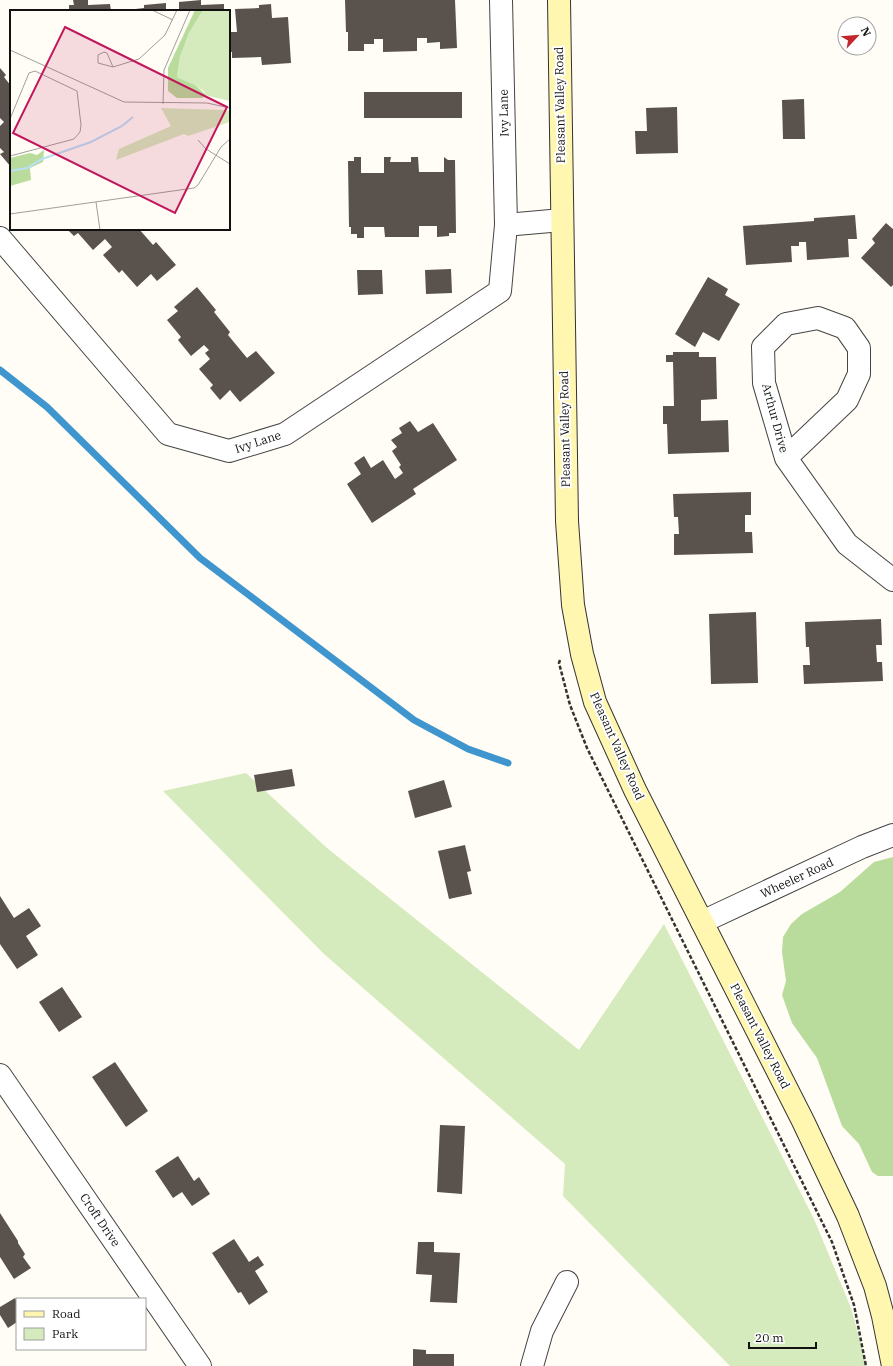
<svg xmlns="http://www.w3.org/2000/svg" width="893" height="1366" font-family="'IBM Plex Serif',serif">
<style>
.green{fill:#d5ebbd}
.forest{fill:#b9dc9c}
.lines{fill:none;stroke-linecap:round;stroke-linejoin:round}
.stream{stroke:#3f96cf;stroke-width:7}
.building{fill:#5a524d}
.minor-casing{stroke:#444;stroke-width:24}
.secondary-casing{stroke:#333;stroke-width:24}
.path{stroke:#333;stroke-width:2.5;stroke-dasharray:4 2;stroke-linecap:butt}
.minor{stroke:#fff;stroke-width:22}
.secondary{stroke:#fff6b0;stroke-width:22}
.labels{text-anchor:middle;stroke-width:4;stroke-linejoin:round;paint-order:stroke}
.street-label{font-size:12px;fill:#111;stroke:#fff}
.inset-river{fill:none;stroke:#b9e0f7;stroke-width:2}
.inset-road{fill:none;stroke:#a09f9a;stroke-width:1}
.view{fill:#c2185b;fill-opacity:0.15;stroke:#c2185b;stroke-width:2}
.inset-edge{fill:none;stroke:#111;stroke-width:2}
</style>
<rect width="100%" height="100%" fill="#fffdf5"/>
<!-- green -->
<polygon class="green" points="246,773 327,848 579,1050 664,924 814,1219 851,1308 867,1366 730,1366 563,1196 565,1164 324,954 163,791"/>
<!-- forest -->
<polygon class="forest" points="893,857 893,1176 878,1176 872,1172 859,1144 842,1126 817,1058 792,1023 782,995 786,981 782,952 783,937 791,924 802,914 840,892 874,862"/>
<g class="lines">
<!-- stream -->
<polyline class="stream" points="0,370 47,407 200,558 414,720 468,749 508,763"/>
</g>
<!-- building -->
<g class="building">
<polygon points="73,0 88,0 88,5 110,4 111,11 69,11 69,5 74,5"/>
<polygon points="201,0 201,5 224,4 224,11 179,11 179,2"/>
<polygon points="345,0 455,0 457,48 440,49 440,42 427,43 427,38 417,38 417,51 383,52 383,39 374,39 374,44 364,44 364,51 348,51 348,32 346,32"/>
<polygon points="166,3 166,11 118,11 144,8 144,5"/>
<polygon points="271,4 272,18 288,17 291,63 262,65 261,57 232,58 232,52 229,52 229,26 231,32 237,32 235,9 259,8 259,5"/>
<polygon points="0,68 6,75 4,77 11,86 11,167 0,154 4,152 0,148 0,126 4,122 0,118"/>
<rect x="364" y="92" width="98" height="26"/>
<polygon points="804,99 805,139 783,139 782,100"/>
<polygon points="677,107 678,153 636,154 635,131 647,131 646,108"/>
<polygon points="354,157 361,157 361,173 384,173 384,157 391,157 390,162 411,162 411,157 418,157 419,172 444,172 444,157 448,160 455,160 456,233 449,233 449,236 437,237 437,226 419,226 419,237 385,237 384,227 364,227 364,238 357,238 357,234 351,234 351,227 349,227 348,161 354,161"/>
<polygon points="855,215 857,239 848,239 849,257 807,260 806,242 799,242 799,246 791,246 792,262 746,265 743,226 814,221 814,218"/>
<polygon points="886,223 893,229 893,285 891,287 861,258 875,243 872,239"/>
<polygon points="67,229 139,229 153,245 156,242 176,265 157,281 151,274 137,287 122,270 119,273 103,255 112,247 105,239 93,250 78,233 74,236"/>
<polygon points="451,269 452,293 426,294 425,270"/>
<polygon points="357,270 382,270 383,294 358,295"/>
<polygon points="708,277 728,289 725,295 740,304 719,341 703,332 695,347 675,334"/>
<polygon points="197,287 216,310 214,312 230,332 228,335 247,358 256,351 275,373 240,402 230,390 220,400 210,388 213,385 199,369 210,359 205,353 209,350 204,345 191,356 178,340 181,337 167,320 178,311 174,307"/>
<polygon points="673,352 699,352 699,357 716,357 717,399 701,400 701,421 728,420 729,452 668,454 667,424 663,424 663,406 674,406 673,362 666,362 666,355 673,355"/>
<polygon points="410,421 418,432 433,423 457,460 413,489 416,494 372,523 347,484 361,474 354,463 364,456 371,468 383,460 395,479 403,473 399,467 401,465 392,451 397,447 391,440 402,433 399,428"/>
<polygon points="751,492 751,515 745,515 745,532 752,532 753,553 674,555 674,534 679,534 678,517 674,517 673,494"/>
<polygon points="756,612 758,683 711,684 709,614"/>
<polygon points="881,619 882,645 876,645 877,662 882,662 883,681 804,684 803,665 810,665 809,647 806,647 805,622"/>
<polygon points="292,769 295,786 257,792 254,775"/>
<polygon points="444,780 452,807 415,818 408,791"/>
<polygon points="465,845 471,871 467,872 472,894 449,899 438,851"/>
<polygon points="0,896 14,918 29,908 41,926 26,936 38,955 17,969 0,944"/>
<polygon points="62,987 82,1017 59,1032 39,1002"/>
<polygon points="115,1062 148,1111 126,1127 92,1077"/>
<polygon points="440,1125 465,1126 462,1194 437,1192"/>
<polygon points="178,1156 194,1181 199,1177 210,1194 192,1206 182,1192 173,1198 155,1171"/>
<polygon points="0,1213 18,1241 18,1243 25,1254 23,1257 31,1268 14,1279 0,1257"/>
<polygon points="234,1239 249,1262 258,1256 264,1265 255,1271 268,1292 249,1305 241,1292 238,1293 212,1253"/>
<polygon points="418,1242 434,1242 434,1252 460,1253 457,1303 430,1302 432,1275 416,1274"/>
<polygon points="15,1298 17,1302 17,1322 8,1328 0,1315 0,1307"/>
<polygon points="413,1349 426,1350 426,1354 454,1354 454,1366 413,1366"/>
</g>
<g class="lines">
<defs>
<g id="minor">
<polyline points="506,225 562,220"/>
<polyline points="0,238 168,434 229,451 285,434 500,291 506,225 501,0"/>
<polyline points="786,458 847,400 859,374 859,348 845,328 818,318 786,324 763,347 764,383 786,458 847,544 893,580"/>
<polyline points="702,922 862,847 893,835"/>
<polyline points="0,1075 200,1366"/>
<polyline points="532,1366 542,1331 567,1282"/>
</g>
<polyline id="secondary" points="559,0 567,521 573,605 582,654 595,702 635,790 803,1121 848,1216 875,1286 883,1316 893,1366"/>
</defs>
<!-- minor casing -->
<use href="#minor" class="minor-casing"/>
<!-- secondary casing -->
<use href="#secondary" class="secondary-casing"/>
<!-- path -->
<polyline class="path" points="560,660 559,663 570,705 587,748 832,1242 854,1305 866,1366"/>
<!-- minor -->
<use href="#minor" class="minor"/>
<!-- secondary -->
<use href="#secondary" class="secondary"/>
</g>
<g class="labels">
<!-- street labels -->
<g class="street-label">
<text transform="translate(560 105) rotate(-91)" y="4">Pleasant Valley Road</text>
<text transform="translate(504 113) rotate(-91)" y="4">Ivy Lane</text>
<text transform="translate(775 418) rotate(75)" y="4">Arthur Drive</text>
<text transform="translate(565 429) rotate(-91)" y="4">Pleasant Valley Road</text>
<text transform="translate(258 442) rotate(-18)" y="4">Ivy Lane</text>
<text transform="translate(617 746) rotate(66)" y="4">Pleasant Valley Road</text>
<text transform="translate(797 878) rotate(-25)" y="4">Wheeler Road</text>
<text transform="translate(760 1036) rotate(63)" y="4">Pleasant Valley Road</text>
<text transform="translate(100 1220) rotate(56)" y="4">Croft Drive</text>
</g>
</g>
<!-- overview -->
<g transform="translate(10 10)">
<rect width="220" height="220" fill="#fffdf5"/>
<path d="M193 0H220V91L194 85 195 82 185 75 167 67 170 47 179 23ZM151 98 215 100 220 101V112L178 126 174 124 106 150 109 139 161 116Z" fill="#d5ebbd"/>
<path d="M185 0H193L179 23 170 47 167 67 185 75 195 84 193 88H167L158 81V58ZM34 140 33 152 20 158 21 170 0 176V148L20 143 27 145Z" fill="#b9dc9c"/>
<path class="inset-river" d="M0 161 17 158 32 149 81 132 112 116 123 107"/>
<path class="inset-road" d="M142 0 163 10M0 40 114 92 197 93 220 98M103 57 97 43 94 42 88 45V53L103 57 129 49 155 25 167 0M153 94 154 60 180 0M0 109 19 63 25 61 67 81 71 115 70 122 64 129 0 146M188 130 196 139 220 154M86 192 90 220M0 204 184 178 188 175 211 137 220 129"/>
<path class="view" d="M55 17 217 97 165 203 3 123Z"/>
<rect width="220" height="220" class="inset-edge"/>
</g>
<!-- legend -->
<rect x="16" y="1298" width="130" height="52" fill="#ffffff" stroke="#a0a0a0"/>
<rect x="24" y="1311" width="20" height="6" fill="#fff6b0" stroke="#a0a0a0"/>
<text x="52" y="1318" font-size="12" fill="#111111">Road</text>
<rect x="24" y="1328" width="20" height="12" fill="#d5ebbd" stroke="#a0a0a0"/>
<text x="52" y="1338" font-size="12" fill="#111111">Park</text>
<!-- north arrow -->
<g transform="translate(857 36) rotate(64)"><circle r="19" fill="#ffffff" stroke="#a0a0a0"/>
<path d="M0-3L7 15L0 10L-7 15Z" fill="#c4262e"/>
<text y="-6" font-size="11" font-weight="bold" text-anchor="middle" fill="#111111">N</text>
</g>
<!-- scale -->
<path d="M749 1342v6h67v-6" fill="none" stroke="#111111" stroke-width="2"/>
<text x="755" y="1342" font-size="12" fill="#111111" stroke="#ffffff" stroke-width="3" paint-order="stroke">20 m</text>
</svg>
